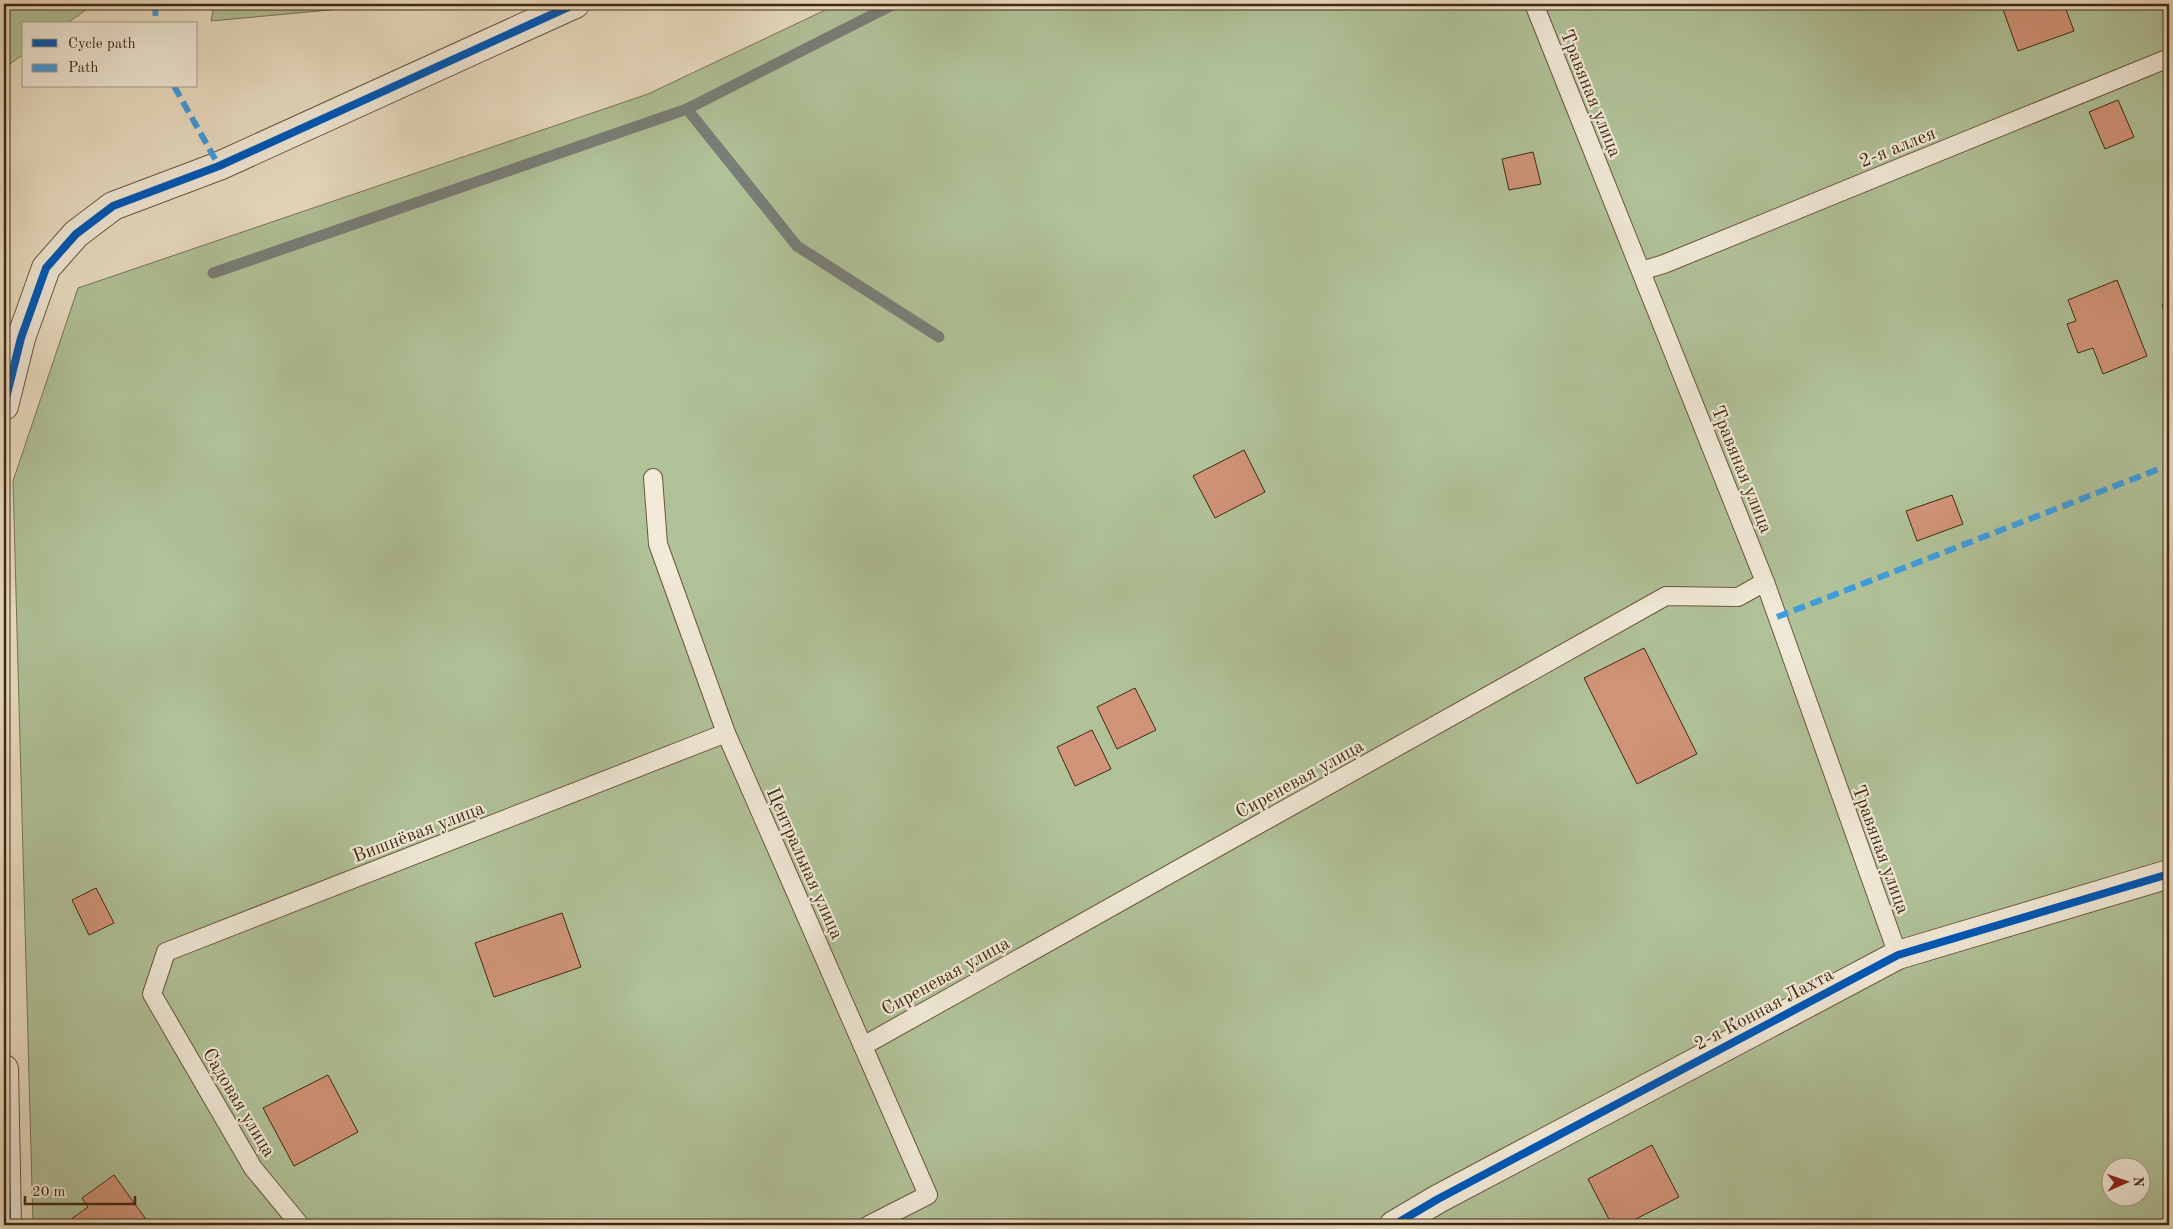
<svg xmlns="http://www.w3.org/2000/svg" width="2173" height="1229" font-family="'Old Standard TT',serif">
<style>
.green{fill:#b1c299;stroke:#7a7554;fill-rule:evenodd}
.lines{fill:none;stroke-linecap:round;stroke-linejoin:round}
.stream{stroke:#797f79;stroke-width:11}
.building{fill:#d09478;stroke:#422810}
.lane-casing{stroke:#6c563d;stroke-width:20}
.street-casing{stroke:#6c563d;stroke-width:30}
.lane{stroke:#f1ead8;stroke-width:18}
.street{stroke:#f1ead8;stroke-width:28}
.quiet{stroke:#3f9cde;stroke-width:6;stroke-dasharray:12 6;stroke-linecap:butt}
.cycleway-casing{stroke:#f1ead8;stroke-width:11}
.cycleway{stroke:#0057b8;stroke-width:8}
.labels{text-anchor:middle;stroke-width:4.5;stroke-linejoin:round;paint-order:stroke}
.street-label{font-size:19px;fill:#422810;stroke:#f1ead8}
</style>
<rect width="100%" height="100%" fill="#eadec3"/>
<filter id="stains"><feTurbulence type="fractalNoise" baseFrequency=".004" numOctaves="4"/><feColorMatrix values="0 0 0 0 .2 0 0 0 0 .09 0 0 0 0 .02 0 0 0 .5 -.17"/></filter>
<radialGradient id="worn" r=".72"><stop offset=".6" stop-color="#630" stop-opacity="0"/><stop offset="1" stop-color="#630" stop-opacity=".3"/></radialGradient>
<!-- green -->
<g class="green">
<polygon points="4,4 94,4 66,24 24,24 24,54 4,68 4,128"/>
<polygon points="214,4 394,4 211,21"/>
<path d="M838 4H2169V1225H33L13 481 78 288 648 94ZM2110 1166H2140V1196H2110Z"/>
</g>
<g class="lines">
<!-- stream -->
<g class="stream">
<polyline points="687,109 797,246 939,337"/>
<polyline points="213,273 687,109 894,4"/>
</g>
</g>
<!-- building -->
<g class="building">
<polygon points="2001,4 2064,4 2074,31 2018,51"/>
<polygon points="2118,100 2134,137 2105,149 2089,112"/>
<polygon points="1533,152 1541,184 1509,190 1502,159"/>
<polygon points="2117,280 2147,356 2103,374 2093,348 2078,353 2067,324 2076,321 2068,300"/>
<polygon points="2169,302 2169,323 2162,305"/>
<polygon points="1244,450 1265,492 1215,518 1193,476"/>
<polygon points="1952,495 1963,524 1917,541 1906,511"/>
<polygon points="1644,648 1697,754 1637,784 1584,678"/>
<polygon points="1135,688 1156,730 1117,749 1097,707"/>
<polygon points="1092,730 1111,769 1075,786 1057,747"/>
<polygon points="96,888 114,923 89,935 72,900"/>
<polygon points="562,913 581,967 494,997 475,943"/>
<polygon points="328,1075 358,1132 294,1166 263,1108"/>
<polygon points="1652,1145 1679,1197 1624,1225 1612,1225 1588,1179"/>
<polygon points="114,1175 150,1225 74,1225 70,1220 88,1207 82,1198"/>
</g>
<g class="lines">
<defs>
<g id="lane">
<polyline points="1534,4 1765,582 1898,955"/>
<polyline points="1641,271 1664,264 2169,58"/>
<polyline points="653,478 658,544 726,733 928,1195 869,1225"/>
<polyline points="863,1046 1666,596 1738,597 1765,582"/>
<polyline points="300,1225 253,1168 152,994 166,952 726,733"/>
</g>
<g id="street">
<polyline points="4,406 21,338 46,268 76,234 113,206 219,166 575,4"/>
<polyline points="4,1069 7,1225"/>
<polyline points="1394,1225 1438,1199 1898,955 2169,874"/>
</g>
</defs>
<!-- lane casing -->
<use href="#lane" class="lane-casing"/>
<!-- street casing -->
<use href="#street" class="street-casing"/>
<!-- lane -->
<use href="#lane" class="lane"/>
<!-- street -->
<use href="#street" class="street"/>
<!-- quiet -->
<g class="quiet">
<polyline points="155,4 156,24"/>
<polyline points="174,86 219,166"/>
<polyline points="1777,617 2169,465"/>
</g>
<defs>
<g id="cycleway">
<polyline points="4,406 21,338 46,268 76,234 113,206 219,166 575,4"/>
<polyline points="4,1069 7,1225"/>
<polyline points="1394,1225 1438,1199 1898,955 2169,874"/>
</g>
</defs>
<!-- cycleway casing -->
<use href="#cycleway" class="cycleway-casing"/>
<!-- cycleway -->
<use href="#cycleway" class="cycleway"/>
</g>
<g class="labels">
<!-- street labels -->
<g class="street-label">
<text transform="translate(1592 93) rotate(68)" y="7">Травяная улица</text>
<text transform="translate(1897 146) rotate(-22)" y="7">2-я аллея</text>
<text transform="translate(1743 469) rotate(68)" y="7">Травяная улица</text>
<text transform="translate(1299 778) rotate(-29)" y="7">Сиреневая улица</text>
<text transform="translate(418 831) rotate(-21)" y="7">Вишнёвая улица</text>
<text transform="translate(1882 849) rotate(70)" y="7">Травяная улица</text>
<text transform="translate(806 863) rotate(66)" y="7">Центральная улица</text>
<text transform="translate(945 975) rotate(-29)" y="7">Сиреневая улица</text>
<text transform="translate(1763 1008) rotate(-28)" y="7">2-я Конная Лахта</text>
<text transform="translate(240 1102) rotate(59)" y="7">Садовая улица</text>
</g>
</g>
<!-- margin -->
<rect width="2173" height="1229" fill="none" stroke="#eadec3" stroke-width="20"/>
<rect x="5" y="5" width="2163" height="1219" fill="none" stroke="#422810" stroke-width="2.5"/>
<rect x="10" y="10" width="2153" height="1209" fill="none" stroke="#422810"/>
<!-- legend -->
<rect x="22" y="22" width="175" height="65" fill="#f1ead8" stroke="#ab9c88"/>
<rect x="32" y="39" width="25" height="8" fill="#0057b8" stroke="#ab9c88"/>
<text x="68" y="48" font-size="15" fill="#422810">Cycle path</text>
<rect x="32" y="64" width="25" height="8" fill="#3f9cde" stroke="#ab9c88"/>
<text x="68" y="72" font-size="15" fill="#422810">Path</text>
<!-- north arrow -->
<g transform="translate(2126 1182) rotate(88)"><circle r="24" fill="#f1ead8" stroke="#ab9c88"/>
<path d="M0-4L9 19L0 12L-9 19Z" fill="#8f2418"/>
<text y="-8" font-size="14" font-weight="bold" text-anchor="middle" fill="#422810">N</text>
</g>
<!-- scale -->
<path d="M25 1196v8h110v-8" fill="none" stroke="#422810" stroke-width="2.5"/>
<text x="32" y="1196" font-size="15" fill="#422810" stroke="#f1ead8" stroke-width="4" paint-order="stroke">20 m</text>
<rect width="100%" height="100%" filter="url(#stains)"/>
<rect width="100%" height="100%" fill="url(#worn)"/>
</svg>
